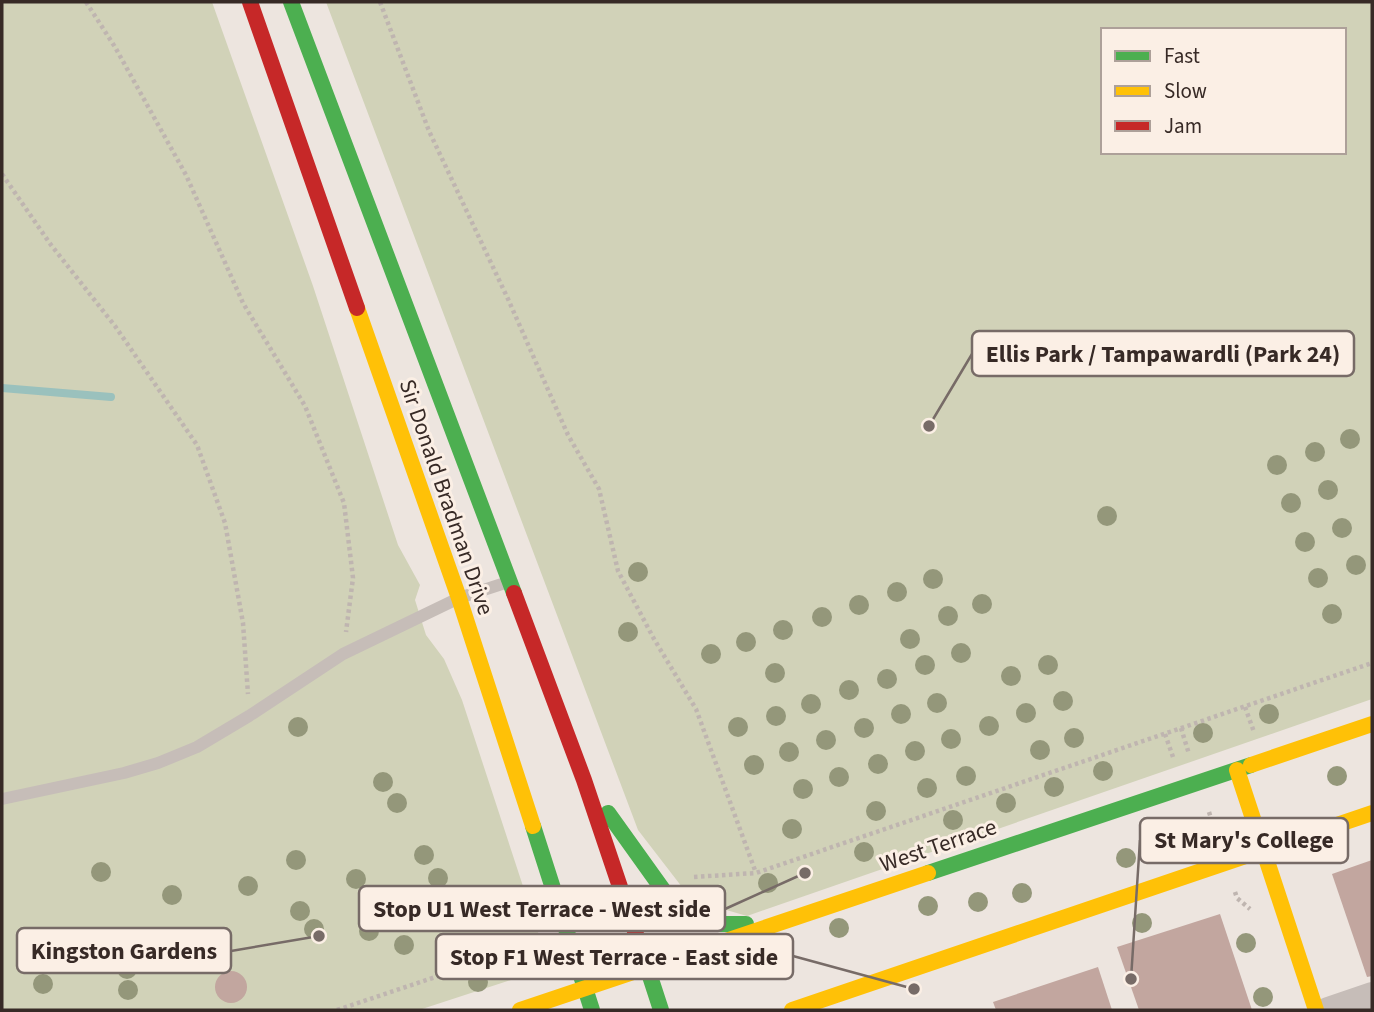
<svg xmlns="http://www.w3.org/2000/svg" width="1374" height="1012" font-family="'Source Sans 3',sans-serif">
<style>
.green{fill:#d1d2b8;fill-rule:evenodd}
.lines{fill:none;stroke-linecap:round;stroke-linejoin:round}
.stream{stroke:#9ac1bd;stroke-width:8}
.building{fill:#c2a69f}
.path{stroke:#bfb5b0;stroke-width:4.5;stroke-dasharray:3.5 3.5;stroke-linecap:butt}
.lane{stroke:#c6bdb8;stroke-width:12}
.street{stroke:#c6bdb8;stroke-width:26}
.fast{stroke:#4caf50;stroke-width:16}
.slow{stroke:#ffc107;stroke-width:16}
.jam{stroke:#c62828;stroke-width:16}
.tree{fill:#94977a}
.labels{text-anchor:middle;stroke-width:6;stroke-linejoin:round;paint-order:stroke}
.street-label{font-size:23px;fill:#372a26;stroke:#fbefe5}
.leader{fill:none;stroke:#776b67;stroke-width:2.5}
.callout-dot{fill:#776b67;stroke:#fbefe5;stroke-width:2.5}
.callout{fill:#fbefe5;stroke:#776b67;stroke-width:2.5}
.callout-label{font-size:24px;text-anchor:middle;font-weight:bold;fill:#372a26}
</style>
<rect width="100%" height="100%" fill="#ede5df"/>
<!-- green -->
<g class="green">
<polygon points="2,2 212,2 313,286 398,545 420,585 415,600 426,635 444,659 462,700 539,935 520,959 526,975 419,1010 2,1010"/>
<path d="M326 2H1372V699L747 916 692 900 638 830ZM1103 30H1344V152H1103Z"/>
</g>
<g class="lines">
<!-- stream -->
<polyline class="stream" points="2,388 111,397"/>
</g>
<!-- building -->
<g class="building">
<polygon points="1372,860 1372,976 1367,977 1332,874"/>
<polygon points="1220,914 1252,1010 1139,1010 1117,947"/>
<polygon points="1098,967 1112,1010 996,1010 993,1002"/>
<circle cx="231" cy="987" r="16"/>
</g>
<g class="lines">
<!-- path -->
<g class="path">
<polyline points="86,2 115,47 186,175 243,303 305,406 344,503 353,578 346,632"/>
<polyline points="380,2 429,131 508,299 568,435 599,489 618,571 654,639 696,709 756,873"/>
<polyline points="2,174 51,245 115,326 197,445 225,523 243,623 248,694"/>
<polyline points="1245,707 1254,732"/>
<polyline points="1181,728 1189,754"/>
<polyline points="1165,734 1173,757"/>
<polyline points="1209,812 1216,834"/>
<polyline points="694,877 756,873 1372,663"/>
<polyline points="1235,892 1237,898 1250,909"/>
<polyline points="337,1010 525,947 542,954"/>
</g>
<!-- lane -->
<polyline class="lane" points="2,799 124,773 158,763 197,747 249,716 343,654 459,598 505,583"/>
<!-- street -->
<polyline class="street" points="1328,1010 1372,995"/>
<!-- fast -->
<g class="fast">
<polyline points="291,2 514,593"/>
<polyline points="608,813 671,901 698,924 746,924"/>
<polyline points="533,826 592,1010"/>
<polyline points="928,873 1251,765"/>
<polyline points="647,967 661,1010"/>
</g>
<!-- slow -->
<g class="slow">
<polyline points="357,308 459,598 533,826"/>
<polyline points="1251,765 1372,724"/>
<polyline points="1237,770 1316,1010"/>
<polyline points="520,1010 928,873"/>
<polyline points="792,1010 1372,813"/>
</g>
<!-- jam -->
<g class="jam">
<polyline points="250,2 357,308"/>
<polyline points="514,593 584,780 647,967"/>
</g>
</g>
<!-- trees -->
<g class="tree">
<circle cx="1350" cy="439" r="10"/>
<circle cx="1315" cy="452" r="10"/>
<circle cx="1277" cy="465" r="10"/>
<circle cx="1328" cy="490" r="10"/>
<circle cx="1291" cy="503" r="10"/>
<circle cx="1107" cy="516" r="10"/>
<circle cx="1342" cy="528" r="10"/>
<circle cx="1305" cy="542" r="10"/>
<circle cx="1356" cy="565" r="10"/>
<circle cx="638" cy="572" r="10"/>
<circle cx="1318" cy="578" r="10"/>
<circle cx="933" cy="579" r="10"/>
<circle cx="897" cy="592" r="10"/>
<circle cx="982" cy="604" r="10"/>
<circle cx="859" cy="605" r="10"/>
<circle cx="1332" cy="614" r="10"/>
<circle cx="948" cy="616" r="10"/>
<circle cx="822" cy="617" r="10"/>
<circle cx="783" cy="630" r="10"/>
<circle cx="628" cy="632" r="10"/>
<circle cx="910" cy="639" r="10"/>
<circle cx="746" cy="642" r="10"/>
<circle cx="961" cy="653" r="10"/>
<circle cx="711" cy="654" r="10"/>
<circle cx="925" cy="665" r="10"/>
<circle cx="1048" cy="665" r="10"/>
<circle cx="775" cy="673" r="10"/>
<circle cx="1011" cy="676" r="10"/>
<circle cx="887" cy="679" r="10"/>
<circle cx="849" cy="690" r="10"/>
<circle cx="1063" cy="701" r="10"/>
<circle cx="937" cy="703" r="10"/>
<circle cx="811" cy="704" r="10"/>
<circle cx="1026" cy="713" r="10"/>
<circle cx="901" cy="714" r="10"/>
<circle cx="1269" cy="714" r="10"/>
<circle cx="776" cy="716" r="10"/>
<circle cx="989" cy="726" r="10"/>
<circle cx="298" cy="727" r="10"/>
<circle cx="738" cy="727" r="10"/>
<circle cx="864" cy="728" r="10"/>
<circle cx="1203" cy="733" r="10"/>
<circle cx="1074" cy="738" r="10"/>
<circle cx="951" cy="739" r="10"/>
<circle cx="826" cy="740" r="10"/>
<circle cx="1040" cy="750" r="10"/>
<circle cx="915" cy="751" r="10"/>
<circle cx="789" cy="752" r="10"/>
<circle cx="878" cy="764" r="10"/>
<circle cx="754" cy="765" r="10"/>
<circle cx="1103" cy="771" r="10"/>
<circle cx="966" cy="776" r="10"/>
<circle cx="1337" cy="776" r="10"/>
<circle cx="839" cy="777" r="10"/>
<circle cx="383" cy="782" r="10"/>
<circle cx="1054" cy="787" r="10"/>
<circle cx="927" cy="788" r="10"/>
<circle cx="803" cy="789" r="10"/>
<circle cx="397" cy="803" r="10"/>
<circle cx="1006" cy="803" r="10"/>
<circle cx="876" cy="811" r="10"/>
<circle cx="953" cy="820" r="10"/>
<circle cx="792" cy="829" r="10"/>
<circle cx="864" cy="852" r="10"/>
<circle cx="424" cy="855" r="10"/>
<circle cx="1126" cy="858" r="10"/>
<circle cx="296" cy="860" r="10"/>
<circle cx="101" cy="872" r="10"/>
<circle cx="438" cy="878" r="10"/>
<circle cx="356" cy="879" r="10"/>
<circle cx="768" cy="883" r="10"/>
<circle cx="248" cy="886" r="10"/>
<circle cx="1022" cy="893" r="10"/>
<circle cx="172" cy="895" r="10"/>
<circle cx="978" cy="902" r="10"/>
<circle cx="928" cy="906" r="10"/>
<circle cx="300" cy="911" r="10"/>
<circle cx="1142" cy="923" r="10"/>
<circle cx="839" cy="928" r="10"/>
<circle cx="314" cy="929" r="10"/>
<circle cx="369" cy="931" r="10"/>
<circle cx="1246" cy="943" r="10"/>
<circle cx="404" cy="945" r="10"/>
<circle cx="127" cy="969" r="10"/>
<circle cx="478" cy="982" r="10"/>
<circle cx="43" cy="984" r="10"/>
<circle cx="128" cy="990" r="10"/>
<circle cx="1263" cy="997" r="10"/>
</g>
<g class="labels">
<!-- street labels -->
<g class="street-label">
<text transform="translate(447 497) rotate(71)" y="8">Sir Donald Bradman Drive</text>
<text transform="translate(938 845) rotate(-19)" y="8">West Terrace</text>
</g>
</g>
<!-- callouts -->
<path class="leader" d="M929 426L972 354M1131 979L1140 840M805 873L725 909M319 936L231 951M914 989L793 956"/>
<g class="callout-dot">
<circle cx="929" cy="426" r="7"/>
<circle cx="1131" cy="979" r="7"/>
<circle cx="805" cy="873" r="7"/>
<circle cx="319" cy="936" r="7"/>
<circle cx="914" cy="989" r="7"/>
</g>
<g class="callout">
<rect x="972" y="331" width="382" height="45" rx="7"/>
<rect x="1140" y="818" width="208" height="45" rx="7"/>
<rect x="359" y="886" width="366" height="45" rx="7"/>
<rect x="17" y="928" width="214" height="45" rx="7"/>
<rect x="436" y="934" width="357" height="45" rx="7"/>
</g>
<g class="callout-label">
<text x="1163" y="362">Ellis Park / Tampawardli (Park 24)</text>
<text x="1244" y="848">St Mary's College</text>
<text x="542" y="917">Stop U1 West Terrace - West side</text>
<text x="124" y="959">Kingston Gardens</text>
<text x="614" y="965">Stop F1 West Terrace - East side</text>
</g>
<!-- border -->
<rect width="1374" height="1012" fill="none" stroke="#372a26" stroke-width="7"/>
<!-- legend -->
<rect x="1101" y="28" width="245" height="126" fill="#fbefe5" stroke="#ada099" stroke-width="2"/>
<rect x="1115" y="51" width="35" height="10" fill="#4caf50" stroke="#ada099" stroke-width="2"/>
<text x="1164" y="63" font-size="21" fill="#372a26">Fast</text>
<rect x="1115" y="86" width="35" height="10" fill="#ffc107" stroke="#ada099" stroke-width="2"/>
<text x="1164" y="98" font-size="21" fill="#372a26">Slow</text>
<rect x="1115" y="121" width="35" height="10" fill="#c62828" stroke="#ada099" stroke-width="2"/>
<text x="1164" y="133" font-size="21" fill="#372a26">Jam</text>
</svg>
